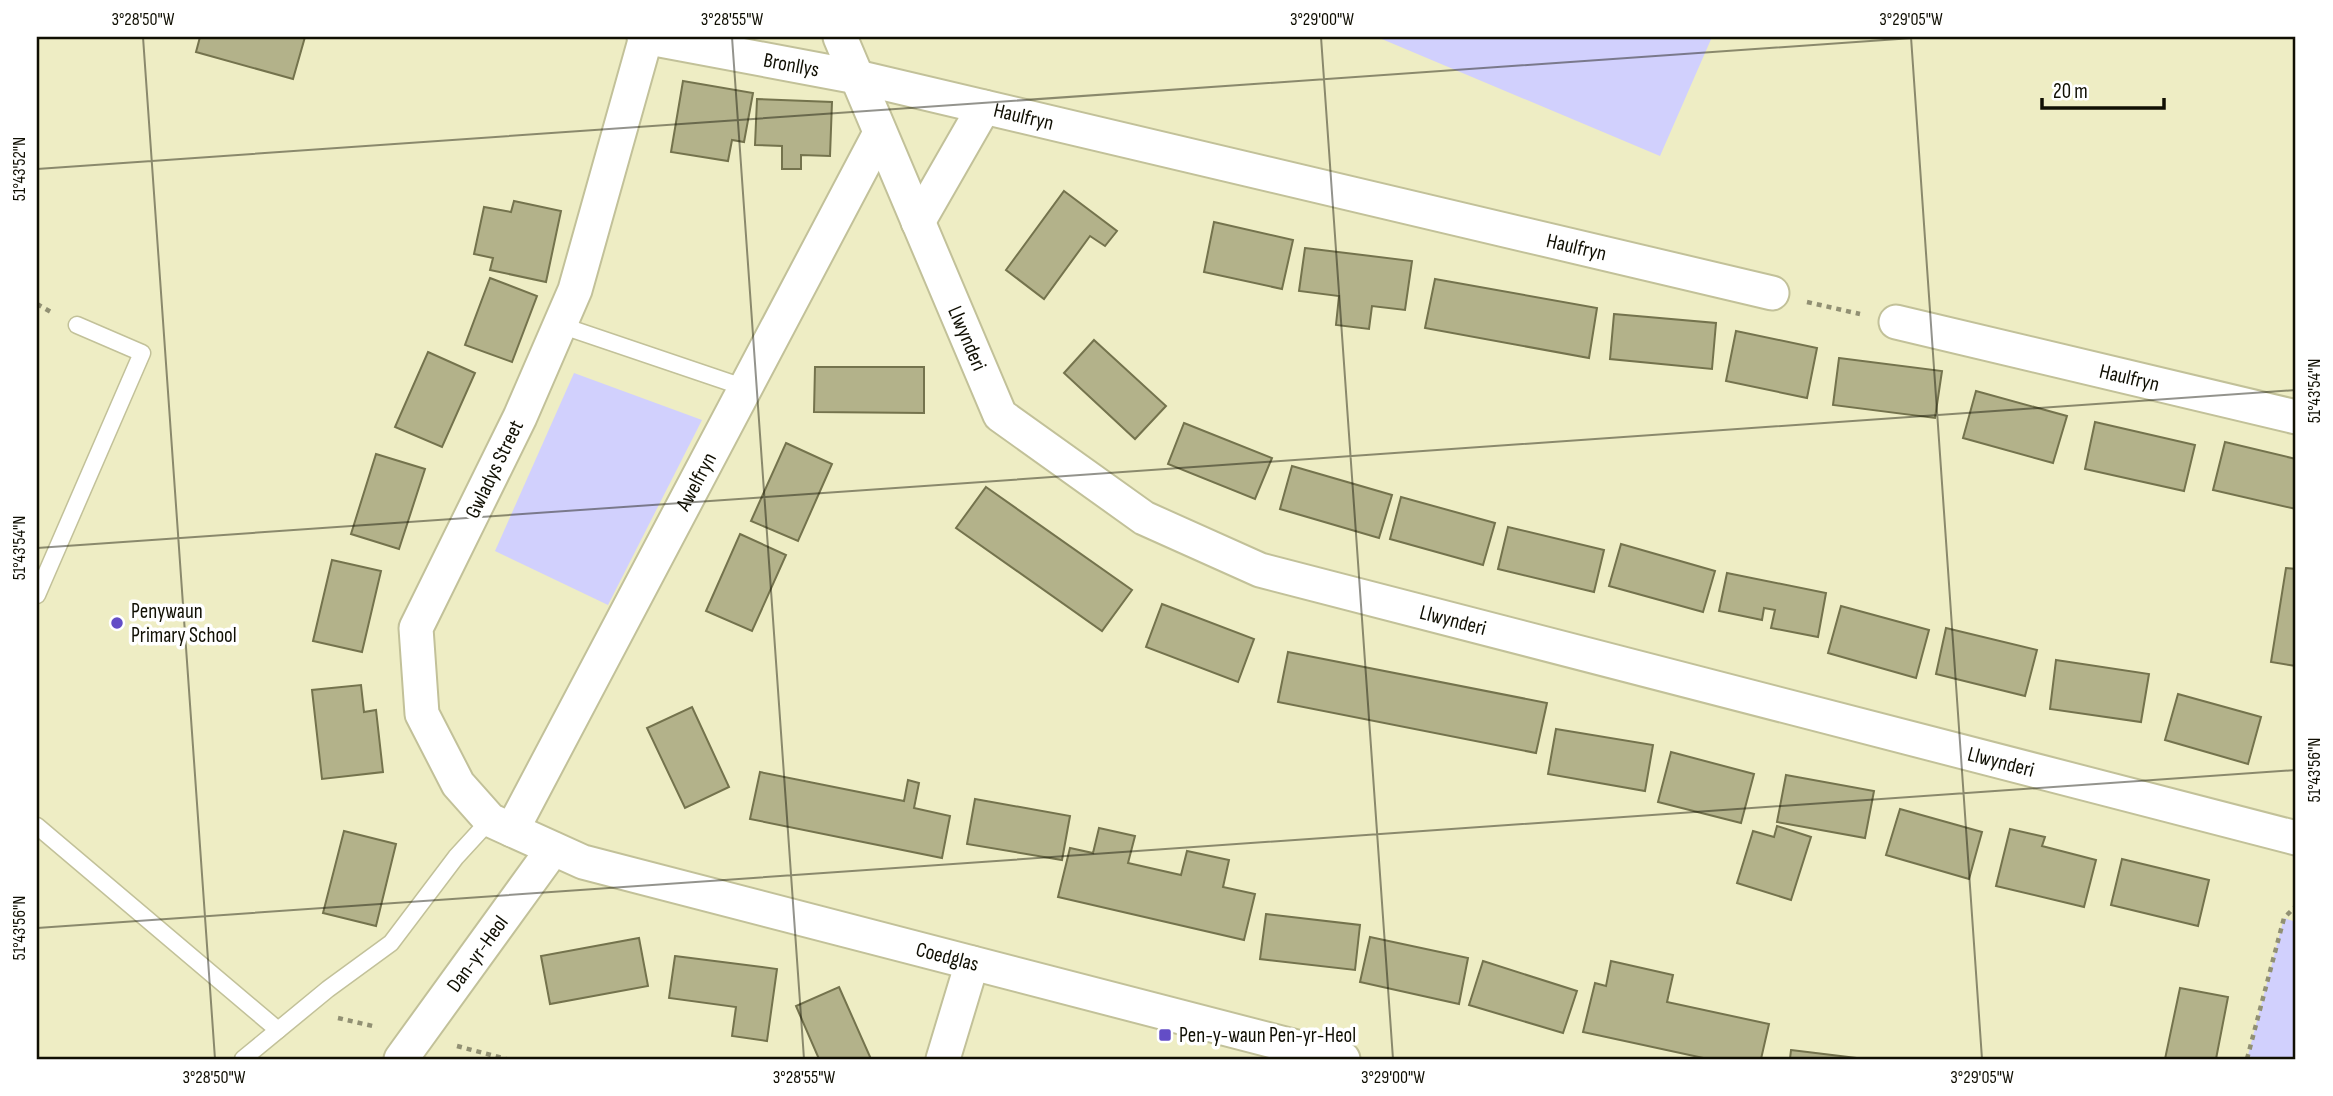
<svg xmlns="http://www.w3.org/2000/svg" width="2333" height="1096" font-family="'Sofia Sans Condensed',sans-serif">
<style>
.green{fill:#d1d0fd}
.building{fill:#b3b28a;stroke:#74734d;stroke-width:2}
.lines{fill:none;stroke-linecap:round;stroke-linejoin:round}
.service-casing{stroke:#c2c199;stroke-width:19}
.minor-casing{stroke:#c2c199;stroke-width:37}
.path{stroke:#919073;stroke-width:4.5;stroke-dasharray:5 5;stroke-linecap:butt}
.service{stroke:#fff;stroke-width:16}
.minor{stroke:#fff;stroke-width:33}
.ticks{fill:none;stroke:#100f03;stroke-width:2;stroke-opacity:0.45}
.poi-dot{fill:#634dc6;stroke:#fff;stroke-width:2.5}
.labels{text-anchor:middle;stroke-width:7;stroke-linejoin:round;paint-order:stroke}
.street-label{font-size:21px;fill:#100f03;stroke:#fff}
.poi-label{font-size:21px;fill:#100f03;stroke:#fff;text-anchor:start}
.neatline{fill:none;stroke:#100f03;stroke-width:2.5}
.ticks-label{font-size:18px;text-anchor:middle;fill:#100f03}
</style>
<rect width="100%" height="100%" fill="#eeedc4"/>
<!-- green -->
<g class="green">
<polygon points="1377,37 1712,37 1660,156"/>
<polygon points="574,373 702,420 608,605 495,551"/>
<polygon points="2284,918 2296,922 2296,1059 2247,1059"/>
</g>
<!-- building -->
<g class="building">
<polygon points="200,37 305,37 293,79 196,52"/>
<polygon points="683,81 753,93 744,142 732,140 728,161 671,152"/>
<polygon points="757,99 832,102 830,156 801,155 801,169 782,169 782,146 755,145"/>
<polygon points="1064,191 1117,231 1105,246 1090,236 1044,299 1006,270"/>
<polygon points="514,201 561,211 546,282 490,270 493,258 474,254 484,207 511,212"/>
<polygon points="1214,222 1293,240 1282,289 1204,272"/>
<polygon points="1305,248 1412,261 1405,310 1372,306 1369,329 1336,325 1339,296 1299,291"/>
<polygon points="490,278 537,296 512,362 465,345"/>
<polygon points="1435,279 1597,308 1589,358 1425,328"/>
<polygon points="1614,314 1716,323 1712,369 1610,359"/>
<polygon points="1736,331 1817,348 1807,398 1726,381"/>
<polygon points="1094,340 1166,406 1135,439 1064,373"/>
<polygon points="428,352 475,373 442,447 395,427"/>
<polygon points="1839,358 1942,371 1935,418 1833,405"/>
<polygon points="815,367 924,367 924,413 814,412"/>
<polygon points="1976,391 2067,416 2053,463 1963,438"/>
<polygon points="2095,422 2195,445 2184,491 2085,469"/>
<polygon points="1184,423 1272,458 1255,499 1168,464"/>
<polygon points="2225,442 2296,459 2296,509 2213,490"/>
<polygon points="786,443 832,464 798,541 751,521"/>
<polygon points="376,454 425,469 399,549 351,534"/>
<polygon points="1292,466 1392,495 1379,538 1280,509"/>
<polygon points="986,487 1132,590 1102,631 956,528"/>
<polygon points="1401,497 1495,523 1483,565 1390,539"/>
<polygon points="1508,527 1604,550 1594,592 1498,569"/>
<polygon points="740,534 786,555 752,631 706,611"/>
<polygon points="1621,544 1715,571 1703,612 1609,586"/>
<polygon points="332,560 381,571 362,652 313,641"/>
<polygon points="2286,568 2296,569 2296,666 2271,662"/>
<polygon points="1727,573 1826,593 1818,637 1771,628 1775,610 1764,608 1762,620 1719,611"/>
<polygon points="1162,604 1254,639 1238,682 1146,647"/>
<polygon points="1841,606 1929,630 1916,678 1828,653"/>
<polygon points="1946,628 2037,650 2025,696 1936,674"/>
<polygon points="1288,652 1547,703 1536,753 1278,702"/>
<polygon points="2056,660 2149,674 2141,722 2050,709"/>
<polygon points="361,685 364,712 376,710 383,772 322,779 312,690"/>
<polygon points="2178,694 2261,717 2248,764 2165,740"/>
<polygon points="692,707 729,787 685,808 647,728"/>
<polygon points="1556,729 1653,745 1645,791 1548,774"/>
<polygon points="1671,752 1754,774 1741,823 1658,802"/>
<polygon points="760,772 904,801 908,780 919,783 914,808 950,816 942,858 750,819"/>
<polygon points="1786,775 1874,791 1865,838 1777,822"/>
<polygon points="975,799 1070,816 1062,860 967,844"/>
<polygon points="1900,809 1982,832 1969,879 1886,855"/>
<polygon points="1777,826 1811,837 1791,900 1737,883 1753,831 1774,837"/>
<polygon points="1099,828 1135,836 1128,863 1181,875 1187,851 1229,860 1223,887 1255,894 1244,940 1058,897 1070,848 1093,853"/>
<polygon points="2010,829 2045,837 2042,846 2096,860 2084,907 1996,886"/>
<polygon points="344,831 396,844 376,926 323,913"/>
<polygon points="2122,859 2209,880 2198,926 2111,905"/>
<polygon points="1266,914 1360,925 1355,970 1260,959"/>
<polygon points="1370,937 1468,958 1459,1004 1360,982"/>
<polygon points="639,938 648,986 550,1004 541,956"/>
<polygon points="675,956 777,969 767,1041 732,1036 736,1007 669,998"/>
<polygon points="1483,961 1577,991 1563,1033 1469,1005"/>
<polygon points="1611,961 1673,975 1667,1002 1769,1024 1761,1059 1708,1059 1583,1032 1595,983 1606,986"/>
<polygon points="839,987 871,1059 819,1059 796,1006"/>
<polygon points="2180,988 2228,997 2216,1059 2165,1059"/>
<polygon points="1791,1050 1865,1059 1790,1059"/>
</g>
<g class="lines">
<defs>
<g id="service">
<polyline points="560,325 746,388"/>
<polyline points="37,595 142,353 77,325"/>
<polyline points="37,826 278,1030"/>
<polyline points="243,1059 328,989 391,943 456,857 490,820"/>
</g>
<g id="minor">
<path id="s1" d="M644 37 857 77 1772 293"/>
<path id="s2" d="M646 37 575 290 520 417 416 628 422 714 458 784 490 820 583 862 1343 1059"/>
<path id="s3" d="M840 37 1000 415 1144 518 1260 570 2296 838"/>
<polyline points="918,222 984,107"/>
<path id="s4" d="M1896 322 2296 417"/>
<path id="s5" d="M512 830 880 133"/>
<path id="s6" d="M401 1059 553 849"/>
<polyline points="943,1059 972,963"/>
</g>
</defs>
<!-- service casing -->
<use href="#service" class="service-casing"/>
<!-- minor casing -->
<use href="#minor" class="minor-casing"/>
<!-- path -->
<g class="path">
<polyline points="1807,302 1860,314"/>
<polyline points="37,304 51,312"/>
<polyline points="338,1018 377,1027"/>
<polyline points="457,1046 506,1059"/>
<polyline points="2247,1059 2284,918 2296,906"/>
</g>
<!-- service -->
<use href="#service" class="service"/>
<!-- minor -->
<use href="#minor" class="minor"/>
</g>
<!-- ticks -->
<path class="ticks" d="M143 37 215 1059M732 37 804 1059M1321 37 1393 1059M1911 37 1982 1059M37 169 1927 37M37 548 2296 390M37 928 2296 770"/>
<!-- markers -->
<g class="poi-dot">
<circle cx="117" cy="623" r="7"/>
<rect x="1158" y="1028" width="14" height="14" rx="3.5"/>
</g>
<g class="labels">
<!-- street labels -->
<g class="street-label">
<text dy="7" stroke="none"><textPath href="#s1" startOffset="150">Bronllys</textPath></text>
<text dy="7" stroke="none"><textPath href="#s1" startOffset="388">Haulfryn</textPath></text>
<text dy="7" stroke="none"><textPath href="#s1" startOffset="956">Haulfryn</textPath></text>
<text dy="7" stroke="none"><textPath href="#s3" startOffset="327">Llwynderi</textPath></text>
<text dy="7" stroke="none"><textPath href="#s4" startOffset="240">Haulfryn</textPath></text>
<text transform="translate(494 469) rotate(-64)" y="7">Gwladys Street</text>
<text dy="7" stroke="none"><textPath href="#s5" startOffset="394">Awelfryn</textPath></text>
<text dy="7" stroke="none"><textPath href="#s3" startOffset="914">Llwynderi</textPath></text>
<text dy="7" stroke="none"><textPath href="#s3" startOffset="1480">Llwynderi</textPath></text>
<text dy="7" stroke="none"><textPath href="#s6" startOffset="130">Dan-yr-Heol</textPath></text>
<text dy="7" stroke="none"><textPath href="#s2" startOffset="1328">Coedglas</textPath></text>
</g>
<!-- poi labels -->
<g class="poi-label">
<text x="131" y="618">Penywaun<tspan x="131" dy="24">Primary School</tspan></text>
<text x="1179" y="1042">Pen-y-waun Pen-yr-Heol</text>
</g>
</g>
<!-- border -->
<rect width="2333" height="1096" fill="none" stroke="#ffffff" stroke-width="77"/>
<!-- scale -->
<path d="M2042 98v10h122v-10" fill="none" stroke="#100f03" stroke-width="3.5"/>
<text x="2053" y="98" font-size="21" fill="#100f03" stroke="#ffffff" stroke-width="5" paint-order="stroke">20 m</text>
<rect x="38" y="38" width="2256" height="1020" class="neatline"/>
<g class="ticks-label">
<text x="143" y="25">3°28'50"W</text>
<text x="732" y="25">3°28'55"W</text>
<text x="1322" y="25">3°29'00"W</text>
<text x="1911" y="25">3°29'05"W</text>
<text transform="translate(19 169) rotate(-90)" y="6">51°43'52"N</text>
<text transform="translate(2314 391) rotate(-90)" y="6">51°43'54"N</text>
<text transform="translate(19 548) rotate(-90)" y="6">51°43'54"N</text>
<text transform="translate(2314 770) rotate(-90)" y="6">51°43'56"N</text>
<text transform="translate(19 928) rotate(-90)" y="6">51°43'56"N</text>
<text x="214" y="1083">3°28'50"W</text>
<text x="804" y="1083">3°28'55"W</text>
<text x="1393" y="1083">3°29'00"W</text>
<text x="1982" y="1083">3°29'05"W</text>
</g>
</svg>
